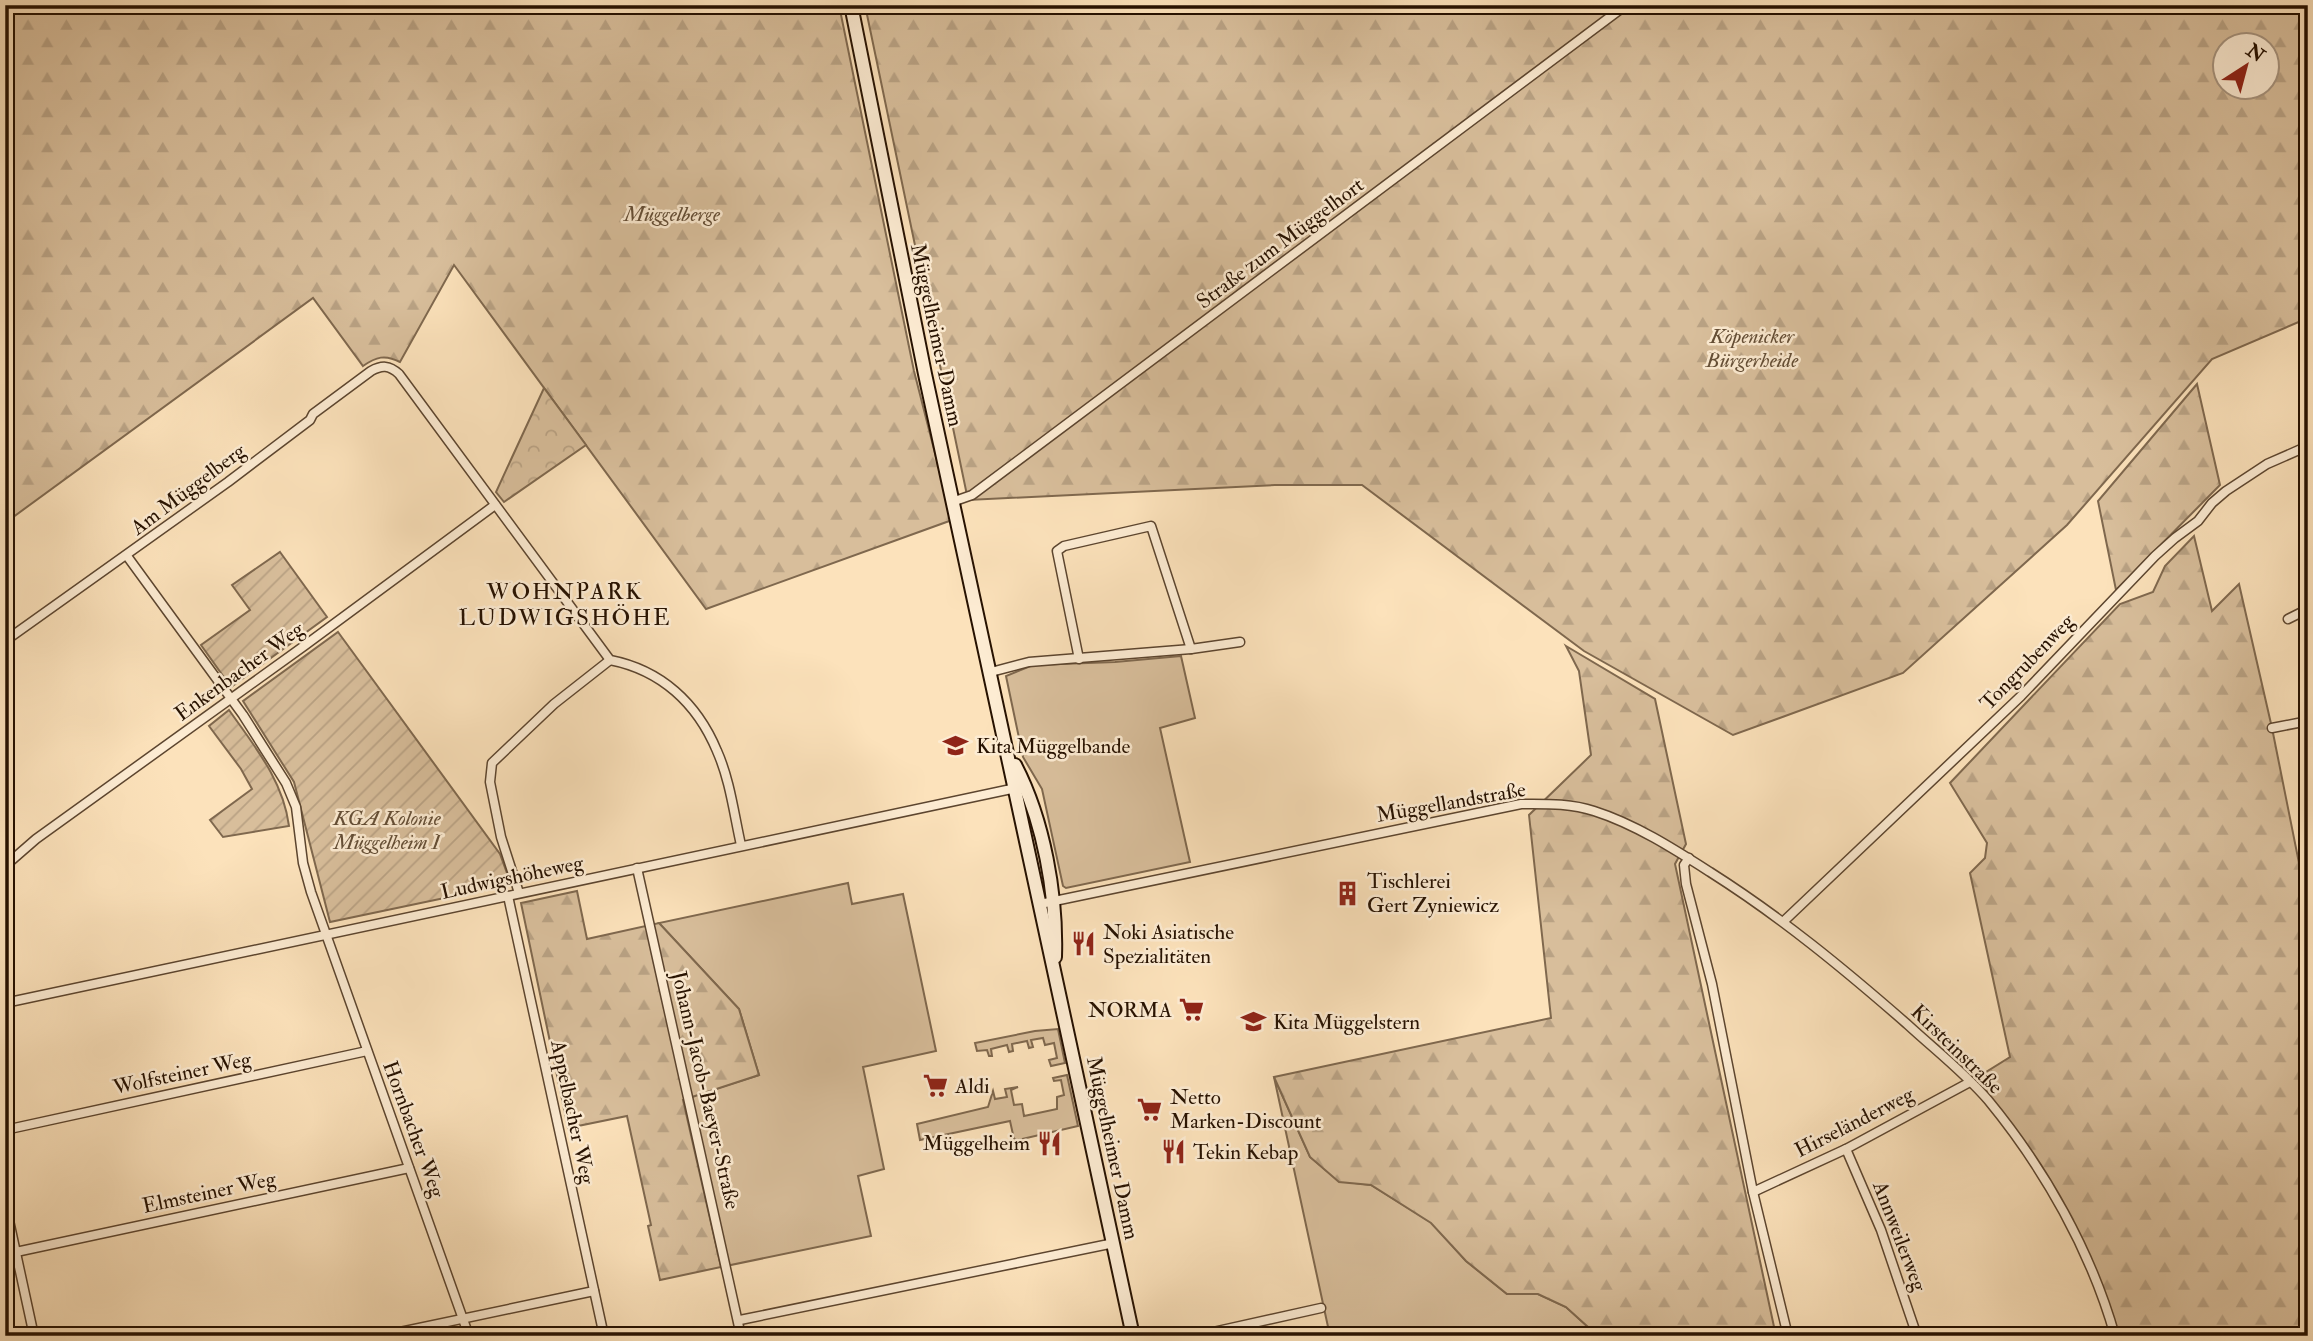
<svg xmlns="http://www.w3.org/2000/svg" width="2313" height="1341" font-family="'IM FELL Double Pica',serif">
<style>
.grass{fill:#d8be9b;stroke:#7f684e;stroke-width:2}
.forest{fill:url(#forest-firs);stroke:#7f684e;stroke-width:2;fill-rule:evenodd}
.park{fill:url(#park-crowns);stroke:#7f684e;stroke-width:2}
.garden{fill:url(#garden-furrows);stroke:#7f684e;stroke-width:2}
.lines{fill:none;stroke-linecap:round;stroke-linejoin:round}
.street-casing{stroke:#5c452f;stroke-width:11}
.secondary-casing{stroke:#261100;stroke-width:16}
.street{stroke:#fdecd3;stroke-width:8}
.secondary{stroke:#fdecd3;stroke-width:12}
.labels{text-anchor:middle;stroke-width:5;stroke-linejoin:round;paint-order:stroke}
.park-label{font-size:21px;font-style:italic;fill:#644e36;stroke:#fdecd3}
.street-label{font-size:21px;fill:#261100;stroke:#fdecd3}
.poi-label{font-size:21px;fill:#261100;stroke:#fdecd3;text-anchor:start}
.neighbourhood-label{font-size:23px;letter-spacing:2px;fill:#261100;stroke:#fdecd3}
</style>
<defs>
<pattern id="forest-firs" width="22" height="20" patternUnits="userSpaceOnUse" patternTransform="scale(1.75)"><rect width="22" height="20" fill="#d8be9b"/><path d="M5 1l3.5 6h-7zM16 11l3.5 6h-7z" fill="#b9a284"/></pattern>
<pattern id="park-crowns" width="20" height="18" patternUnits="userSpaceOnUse" patternTransform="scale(1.75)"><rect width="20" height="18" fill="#d8be9b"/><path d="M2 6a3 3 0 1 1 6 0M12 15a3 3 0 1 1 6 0" fill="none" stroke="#b9a284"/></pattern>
<pattern id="garden-furrows" width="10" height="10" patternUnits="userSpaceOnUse" patternTransform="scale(1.75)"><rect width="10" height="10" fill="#d8be9b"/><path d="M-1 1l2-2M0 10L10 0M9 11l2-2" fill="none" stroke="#b9a284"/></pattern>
</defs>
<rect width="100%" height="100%" fill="#fce2bb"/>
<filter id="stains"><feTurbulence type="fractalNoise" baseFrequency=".00286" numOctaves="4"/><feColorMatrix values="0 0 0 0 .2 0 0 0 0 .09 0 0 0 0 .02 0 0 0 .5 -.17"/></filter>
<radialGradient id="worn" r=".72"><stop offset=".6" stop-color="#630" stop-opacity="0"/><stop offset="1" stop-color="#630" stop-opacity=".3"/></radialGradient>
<!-- grass -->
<g class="grass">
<polygon points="1181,656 1195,718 1160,728 1190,862 1066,888 1063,886 1042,789 1023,757 1006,676 1033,665 1115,662"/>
<polygon points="848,883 852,904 903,894 936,1051 863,1067 884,1169 858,1176 871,1236 721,1267 683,1099 759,1075 739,1009 659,923"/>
<polygon points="1058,1029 1065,1063 1051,1066 1049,1060 1057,1058 1054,1043 1045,1045 1043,1038 1031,1040 1033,1047 1029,1048 1027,1041 1012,1044 1013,1051 1009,1052 1007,1045 991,1049 992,1056 989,1056 987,1050 977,1051 975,1043 1035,1031"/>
<polygon points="1067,1075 1078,1126 1018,1140 1014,1139 1010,1121 920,1140 917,1124 988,1107 993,1091 995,1099 1007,1097 1005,1089 1018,1087 1011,1090 1014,1105 1022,1104 1024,1116 1057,1109 1057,1097 1064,1095 1061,1080 1054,1081 1053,1078"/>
<polygon points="1274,1077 1310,1157 1339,1181 1371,1185 1432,1223 1466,1261 1507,1294 1538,1294 1566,1307 1598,1336 1330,1336"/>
</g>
<!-- forest -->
<g class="forest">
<path d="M5 5H839L914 371 952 520 706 609 454 265 400 362C385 354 376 357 363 366L313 298 5 523Z"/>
<path d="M865 5H2308V318L2212 359 2067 525 1903 673 1733 735 1584 651 1362 485H1275L968 500ZM2226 46H2268V88H2226Z"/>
<polygon points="2197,384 2220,485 2116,590 2098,501"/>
<polygon points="2194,536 2212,611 2239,584 2272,728 2308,908 2308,1336 2115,1336 2080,1243 2015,1138 1970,1082 2010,1057 1970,873 1985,858 1987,843 1950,783 2120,604 2153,592 2165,566"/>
<polygon points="1566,646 1655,699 1686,844 1675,864 1776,1336 1598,1336 1566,1307 1538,1294 1507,1294 1466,1261 1431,1223 1371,1185 1339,1182 1310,1157 1274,1077 1551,1018 1529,815 1591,755 1579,671"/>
<polygon points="577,891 587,939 659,923 739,1009 759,1075 683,1100 721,1267 660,1280 648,1226 651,1225 627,1116 568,1128 521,903"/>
</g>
<!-- park -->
<polygon class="park" points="544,388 586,445 504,502 496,492"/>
<!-- garden -->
<g class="garden">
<polygon points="280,552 327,617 231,687 201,645 250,610 232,585"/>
<polygon points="338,632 500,854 511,884 330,922 294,782 243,701"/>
<path d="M229 710C255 747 283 780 289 826L223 837 210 820 252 789 241 769 209 726Z"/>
</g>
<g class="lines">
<defs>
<g id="street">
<polyline points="952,502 972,495 1626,5"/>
<polyline points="127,556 243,715 286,783 296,807 303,863 311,892 469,1336"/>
<polyline points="2288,619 2308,609"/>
<path d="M5 641 228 482 310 420 313 414 371 371C382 365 389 365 399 374L610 660C661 670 697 703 717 751 730 780 734 814 741 845"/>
<polyline points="1079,659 1057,551 1064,546 1151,526 1191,649"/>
<polyline points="991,672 1029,662 1191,649 1240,642"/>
<polyline points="2272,728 2308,721"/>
<polyline points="1689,858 1684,865 1686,884 1712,984 1753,1192 1788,1336"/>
<polyline points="5,866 36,839 304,646 495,505"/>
<polyline points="637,868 741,1336"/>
<polyline points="519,893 501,837 490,782 492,763 554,704 610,660"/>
<polyline points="508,896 604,1336"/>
<path d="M1040 904 1521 804C1545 804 1570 803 1594 811 1635 824 1674 849 1710 872 1781 917 1844 969 1907 1024 1934 1049 1964 1072 1988 1100 2044 1168 2091 1251 2115 1336"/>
<polyline points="1784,921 2021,696 2155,556 2175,538 2198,521 2212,503 2226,491 2267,464 2308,446"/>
<polyline points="5,1003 1016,788"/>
<polyline points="5,1130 367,1051"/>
<polyline points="1846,1149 1881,1230 1917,1336"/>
<polyline points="1753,1192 1846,1149 1970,1082"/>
<polyline points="5,1202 34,1336"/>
<polyline points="16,1252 409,1168"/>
<polyline points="740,1320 1114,1243"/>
<polyline points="381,1336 594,1291"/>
<polyline points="1195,1336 1321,1308"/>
</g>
<g id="secondary">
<polyline points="851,5 925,374 1133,1336"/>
<path d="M1015 765C1044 821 1057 895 1055 957"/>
</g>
</defs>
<!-- street casing -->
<use href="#street" class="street-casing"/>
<!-- secondary casing -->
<use href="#secondary" class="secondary-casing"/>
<!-- street -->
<use href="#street" class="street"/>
<!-- secondary -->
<use href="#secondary" class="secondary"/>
</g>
<!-- icons -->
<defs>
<symbol id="school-bare" viewBox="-9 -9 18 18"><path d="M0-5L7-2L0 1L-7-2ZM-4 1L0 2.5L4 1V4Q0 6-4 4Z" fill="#8f2418" stroke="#fdecd3" stroke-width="2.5" paint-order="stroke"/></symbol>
<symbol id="building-bare" viewBox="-9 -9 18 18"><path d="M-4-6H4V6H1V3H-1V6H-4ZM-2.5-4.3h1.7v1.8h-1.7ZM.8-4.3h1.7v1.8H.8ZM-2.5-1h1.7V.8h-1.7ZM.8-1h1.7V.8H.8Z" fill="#8f2418" stroke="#fdecd3" stroke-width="2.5" paint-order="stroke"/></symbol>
<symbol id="restaurant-bare" viewBox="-9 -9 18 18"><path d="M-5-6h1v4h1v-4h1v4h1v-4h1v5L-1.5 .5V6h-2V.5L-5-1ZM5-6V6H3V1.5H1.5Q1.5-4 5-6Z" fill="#8f2418" stroke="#fdecd3" stroke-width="2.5" paint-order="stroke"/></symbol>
<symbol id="supermarket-bare" viewBox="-9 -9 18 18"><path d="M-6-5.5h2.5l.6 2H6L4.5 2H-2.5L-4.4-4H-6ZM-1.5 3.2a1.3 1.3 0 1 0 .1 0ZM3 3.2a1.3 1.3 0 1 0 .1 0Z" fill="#8f2418" stroke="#fdecd3" stroke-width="2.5" paint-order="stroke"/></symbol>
</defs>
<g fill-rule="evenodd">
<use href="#school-bare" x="938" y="728" width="35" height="35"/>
<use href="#building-bare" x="1330" y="876" width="35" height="35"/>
<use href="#restaurant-bare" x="1066" y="926" width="35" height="35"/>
<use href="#supermarket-bare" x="1174" y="992" width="35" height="35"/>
<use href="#school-bare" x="1236" y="1004" width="35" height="35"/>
<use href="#supermarket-bare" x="918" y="1068" width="35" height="35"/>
<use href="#supermarket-bare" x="1132" y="1092" width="35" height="35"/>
<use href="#restaurant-bare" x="1032" y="1126" width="35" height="35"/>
<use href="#restaurant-bare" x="1156" y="1134" width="35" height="35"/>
</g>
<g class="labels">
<!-- park labels -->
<g class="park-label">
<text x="672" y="221">Müggelberge</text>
<text x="1752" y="343">Köpenicker<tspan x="1752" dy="24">Bürgerheide</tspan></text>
<text x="387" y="825">KGA Kolonie<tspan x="387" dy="24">Müggelheim I</tspan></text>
</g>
<!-- street labels -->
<g class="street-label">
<text transform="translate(1280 243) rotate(-37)" y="7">Straße zum Müggelhort</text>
<text transform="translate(937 335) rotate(78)" y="7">Müggelheimer Damm</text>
<text transform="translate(188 489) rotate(-37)" y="7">Am Müggelberg</text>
<text transform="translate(2027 662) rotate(-46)" y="7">Tongrubenweg</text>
<text transform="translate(239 671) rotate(-36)" y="7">Enkenbacher Weg</text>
<text transform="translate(1451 802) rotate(-10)" y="7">Müggellandstraße</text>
<text transform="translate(512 877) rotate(-12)" y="7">Ludwigshöheweg</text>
<text transform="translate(1957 1049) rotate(44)" y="7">Kirsteinstraße</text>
<text transform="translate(182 1073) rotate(-12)" y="7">Wolfsteiner Weg</text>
<text transform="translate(706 1090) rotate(77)" y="7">Johann-Jacob-Baeyer-Straße</text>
<text transform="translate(573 1112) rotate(78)" y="7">Appelbacher Weg</text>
<text transform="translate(1854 1122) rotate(-27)" y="7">Hirseländerweg</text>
<text transform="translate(414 1129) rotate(70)" y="7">Hornbacher Weg</text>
<text transform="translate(1113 1148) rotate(78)" y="7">Müggelheimer Damm</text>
<text transform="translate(209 1192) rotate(-12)" y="7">Elmsteiner Weg</text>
<text transform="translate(1900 1236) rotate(69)" y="7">Annweilerweg</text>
</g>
<!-- poi labels -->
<g class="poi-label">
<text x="976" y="753">Kita Müggelbande</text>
<text x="1367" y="888">Tischlerei<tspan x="1367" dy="24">Gert Zyniewicz</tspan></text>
<text x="1103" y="939">Noki Asiatische<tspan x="1103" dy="24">Spezialitäten</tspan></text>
<text x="1172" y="1017" text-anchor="end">NORMA</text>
<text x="1273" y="1029">Kita Müggelstern</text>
<text x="955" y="1093">Aldi</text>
<text x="1170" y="1104">Netto<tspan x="1170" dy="24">Marken-Discount</tspan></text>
<text x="1030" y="1150" text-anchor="end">Müggelheim</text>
<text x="1193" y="1159">Tekin Kebap</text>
</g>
<!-- neighbourhood labels -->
<g class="neighbourhood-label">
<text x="565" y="599">WOHNPARK<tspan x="565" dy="26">LUDWIGSHÖHE</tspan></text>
</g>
</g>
<!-- margin -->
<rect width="2313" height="1341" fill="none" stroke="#fce2bb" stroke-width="28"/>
<rect x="7" y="7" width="2299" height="1327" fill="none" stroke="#261100" stroke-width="3.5"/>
<rect x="14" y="14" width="2285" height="1313" fill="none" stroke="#261100" stroke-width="2"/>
<!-- north arrow -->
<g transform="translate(2246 66) rotate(36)"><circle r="33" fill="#fdecd3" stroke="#a7947f" stroke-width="2"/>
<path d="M0-5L12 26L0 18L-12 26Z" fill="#8f2418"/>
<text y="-10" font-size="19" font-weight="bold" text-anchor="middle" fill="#261100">N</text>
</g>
<rect width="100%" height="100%" filter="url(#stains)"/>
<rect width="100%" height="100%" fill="url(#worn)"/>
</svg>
